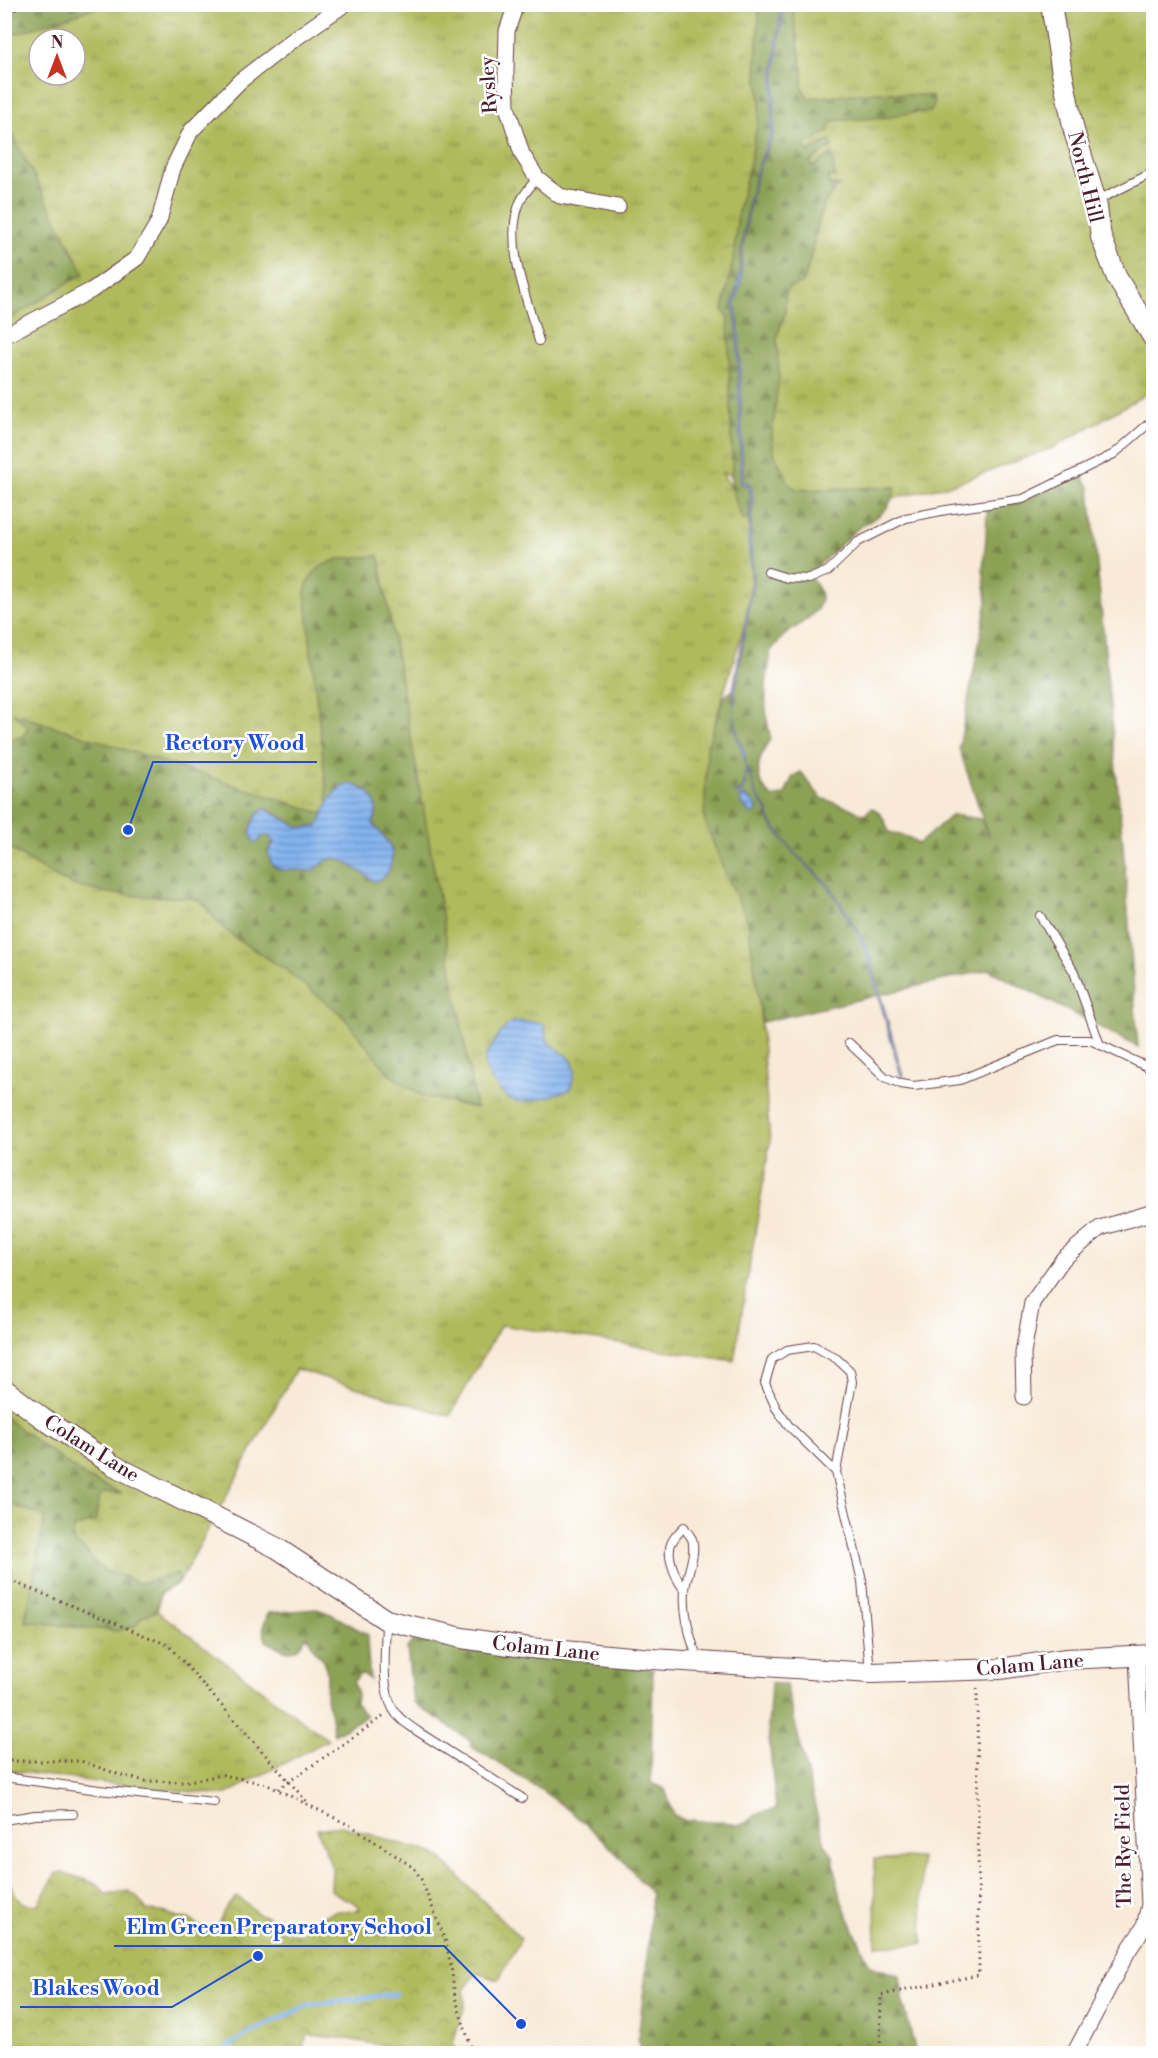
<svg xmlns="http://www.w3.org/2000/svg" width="1158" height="2058" font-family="'Libre Bodoni',serif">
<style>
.grass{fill:url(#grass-tufts);stroke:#7c6c44;stroke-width:1.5;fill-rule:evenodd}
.forest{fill:url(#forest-firs);stroke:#6a6040;stroke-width:1.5;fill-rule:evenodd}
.park{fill:url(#park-crowns);stroke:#7c6c44;stroke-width:1.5}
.garden{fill:#afba5c;stroke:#7c6c44;stroke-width:1.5}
.water{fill:url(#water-rules);stroke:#66698c;stroke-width:1.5}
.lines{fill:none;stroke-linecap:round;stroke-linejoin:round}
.stream{stroke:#83b3ee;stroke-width:5}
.service-casing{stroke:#643d45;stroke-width:10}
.minor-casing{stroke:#643d45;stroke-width:17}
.tertiary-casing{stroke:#643d45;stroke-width:22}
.path{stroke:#643d45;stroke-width:3;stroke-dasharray:1.5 4.5;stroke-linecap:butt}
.service{stroke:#fff;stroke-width:8}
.minor{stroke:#fff;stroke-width:15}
.tertiary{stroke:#fff;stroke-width:20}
.labels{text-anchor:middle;stroke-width:5;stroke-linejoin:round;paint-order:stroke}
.street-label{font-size:20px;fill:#4a1f2b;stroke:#fff}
.leader{fill:none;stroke:#1d4ed8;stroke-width:2}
.callout-dot{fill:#1d4ed8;stroke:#fff;stroke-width:2}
.callout-label{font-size:21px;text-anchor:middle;font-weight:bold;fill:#1d4ed8;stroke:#fff;stroke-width:5;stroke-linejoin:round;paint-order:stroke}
</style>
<defs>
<pattern id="grass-tufts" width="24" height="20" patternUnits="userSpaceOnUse" patternTransform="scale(1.5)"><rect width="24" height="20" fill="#afba5c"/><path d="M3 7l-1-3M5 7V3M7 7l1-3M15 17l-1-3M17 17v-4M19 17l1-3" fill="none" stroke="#90974c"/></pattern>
<pattern id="forest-firs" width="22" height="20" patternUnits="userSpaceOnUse" patternTransform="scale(1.5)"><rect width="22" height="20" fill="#8ba254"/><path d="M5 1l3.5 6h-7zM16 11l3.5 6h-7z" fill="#748346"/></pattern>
<pattern id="park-crowns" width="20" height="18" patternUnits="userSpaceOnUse" patternTransform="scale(1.5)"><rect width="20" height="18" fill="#afba5c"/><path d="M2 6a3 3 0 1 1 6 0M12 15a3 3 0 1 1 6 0" fill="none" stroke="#90974c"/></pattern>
<pattern id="water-rules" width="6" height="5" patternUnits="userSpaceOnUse" patternTransform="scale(1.5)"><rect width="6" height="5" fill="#83b3ee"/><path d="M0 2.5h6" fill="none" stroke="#6d91c1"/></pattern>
</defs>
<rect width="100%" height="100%" fill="#fff"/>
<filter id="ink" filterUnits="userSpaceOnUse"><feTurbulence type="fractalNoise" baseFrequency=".0167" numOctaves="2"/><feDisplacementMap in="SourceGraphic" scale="12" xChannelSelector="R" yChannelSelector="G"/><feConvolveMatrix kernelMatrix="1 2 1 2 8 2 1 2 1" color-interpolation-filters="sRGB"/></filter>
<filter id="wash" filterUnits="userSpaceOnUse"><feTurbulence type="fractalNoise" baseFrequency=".008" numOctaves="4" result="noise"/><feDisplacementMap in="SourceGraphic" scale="24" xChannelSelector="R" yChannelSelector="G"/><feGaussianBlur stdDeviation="1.35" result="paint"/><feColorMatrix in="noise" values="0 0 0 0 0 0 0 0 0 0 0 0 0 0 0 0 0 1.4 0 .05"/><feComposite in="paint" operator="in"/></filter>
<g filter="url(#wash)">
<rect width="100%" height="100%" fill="#f8ead7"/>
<!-- grass -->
<path class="grass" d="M5 5H1153V390L1055 447 954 484 893 498 797 490 722 473 749 516 751 579 745 623 707 749 753 923 770 1142 734 1361 501 1325 450 1416 296 1369 179 1583 161 1593 157 1611 328 1740 224 1795 112 1784 5 1770ZM39 39H75V75H39Z"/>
<!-- forest -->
<g class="forest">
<polygon points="5,4 105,4 105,5 5,37"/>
<path d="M758 5H781L774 69 771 134 757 170 749 201 740 256 739 279 733 303 737 325 741 482 749 486 751 500 748 520H743C740 516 731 489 731 483 730 478 731 473 732 468L728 317 723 310 733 260 738 211 749 167 759 116 760 100 756 61 759 13Z"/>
<path d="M783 5H793L794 19 803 71 802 87 808 98 879 92 930 96 933 98 934 105 931 111 895 115 893 117 832 121 827 133 804 144 808 152 831 140 832 147 810 162 813 167 832 153 835 177 829 176 828 184 839 185C834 191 828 197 825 203 814 228 813 255 804 281L802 283 790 287 786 291 785 313 777 337 779 375 772 435 774 453 790 485 797 490 896 487C893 496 890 506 883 512 875 520 863 523 855 531 840 545 826 559 810 573V577C838 605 806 619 786 634 780 639 775 646 770 652 771 660 769 664 768 671 764 694 765 717 771 739 756 759 752 780 773 798L785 794 793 776 801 772 821 798 850 808 861 814 866 813 872 808C882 811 885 823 889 832L910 838 918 844 952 815 981 819 989 837 959 748 987 602 983 569 986 537 987 508 1032 497 1079 472 1090 488 1124 856 1138 1047 991 971V969L762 1022 748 922 721 863 704 819 707 749 724 697 733 690 734 700 745 623 753 582 749 530 753 500 751 485 743 481 739 325 735 303 741 279 742 256 750 201 758 170 773 134 775 69ZM742 789V797L746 796 755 804 757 811 741 803 739 792H736L737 791 740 792Z"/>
<polygon points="5,120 84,273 5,322 4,322"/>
<path d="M379 556 476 1108 422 1096 390 1075 342 1015 283 968 235 938 221 926 200 901 191 898C153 896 114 897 77 886 51 878 27 859 5 845L4 742 23 736 27 730V726L13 713 324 814 317 827H299L266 808C255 813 254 822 250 832L254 842 263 835 269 834 274 843 268 852 270 859 338 858 387 874C398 847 390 844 373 824 384 799 365 781 340 786L328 804 305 592C314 555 348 558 379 556Z"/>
<polygon points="5,1418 87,1478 122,1494 105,1493 100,1496 95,1522 75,1527 72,1536 74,1542 85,1550 97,1565 106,1571 118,1574 138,1583 178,1574 179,1583 161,1593 157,1611 143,1616 135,1626 116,1631 25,1621 45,1516 5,1503"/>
<path d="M317 1609 331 1614 368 1635 367 1643 370 1680 365 1675 360 1674 353 1682 357 1695 356 1704 366 1716 334 1735 330 1711 326 1700 327 1673 324 1660 315 1651 307 1636C304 1639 301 1645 298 1648 289 1656 274 1645 266 1641L263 1627 268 1613Z"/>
<path d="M413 1641 653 1669 651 1783 665 1789 674 1815 686 1821 694 1820 708 1822 722 1821 736 1825 746 1823 756 1814 776 1809 768 1728 771 1683 786 1685 817 1815 825 1844 833 1856 841 1900 870 1966 900 1975 904 2005 916 2053H645L640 2046 638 2038 646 1972 652 1894C636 1876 620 1856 602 1839 563 1802 517 1773 470 1746L472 1742 413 1702 407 1648Z"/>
</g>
<!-- park -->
<path class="park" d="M342 1826 436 1854 521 1939 498 1980 477 1973 464 1990 465 2006 453 2042 458 2053H414L402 2049 348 2039 308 2035 303 2044 306 2053H5V1875H7C13 1891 17 1909 38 1904L56 1874 62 1872 97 1884 106 1894 129 1891 136 1896 147 1910 167 1913 177 1918 191 1919 196 1923 206 1935 214 1933 225 1909 236 1897 239 1898 259 1914 267 1916 276 1929 300 1935C312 1924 322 1913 339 1911 346 1910 352 1912 359 1910V1906C352 1899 341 1899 331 1890L332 1868 317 1829Z"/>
<!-- garden -->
<polygon class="garden" points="921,1858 923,1944 876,1946 874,1859"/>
<!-- water -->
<g class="water">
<polygon points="781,9 783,9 776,69 773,135 758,170 750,202 742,257 742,279 735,303 739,325 743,481 751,485 753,500 750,531 753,583 735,691 734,712 738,736 745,753 747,770 752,778 756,794 768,810 771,822 793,851 830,886 858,931 868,950 904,1080 902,1080 866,951 857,932 829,887 793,852 770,823 767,810 755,794 752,780 746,771 744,777 746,784 743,788 742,797 746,797 756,805 757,811 751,814 741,803 739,793 735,793 737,791 741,792 744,784 746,765 735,730 733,690 752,583 748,541 751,501 749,486 741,484 741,482 737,325 733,303 739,279 749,201 757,170 771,134 774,69"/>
<path d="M351 784C372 790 382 803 373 824 387 841 398 848 389 870 386 877 381 880 374 881 367 876 345 860 338 858 329 856 321 866 313 870 309 872 304 870 299 870 283 870 272 874 268 852L274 843 269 835 263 836 258 842H254L250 832C254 822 255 813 266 809L299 827H317C327 809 329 789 351 784Z"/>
<path d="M513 1021 538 1022 544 1026 548 1042 572 1060 575 1071 570 1090C556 1094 529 1104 515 1101 508 1100 502 1093 497 1087 480 1064 482 1061 497 1038 502 1031 506 1026 513 1021Z"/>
</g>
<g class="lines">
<!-- stream -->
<polyline class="stream" points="217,2054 249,2033 309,2005 396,1994"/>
</g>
</g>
<g filter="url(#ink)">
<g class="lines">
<defs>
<g id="service">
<path d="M537 178C531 186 522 195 519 205 504 246 528 301 539 341"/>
<polyline points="1096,201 1154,172"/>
<polyline points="768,572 787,578 809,579 828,571 858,542 906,518 946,510 1023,499 1114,454 1154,419"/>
<polyline points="1040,916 1074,972 1100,1045"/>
<polyline points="849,1043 885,1077 901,1084 914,1086 960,1080 1058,1040 1090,1040 1154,1070"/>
<polyline points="836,1472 852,1382 850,1371 837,1359 814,1346 787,1350 772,1359 765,1383 776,1408 789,1426 836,1472 862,1581 870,1672"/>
<path d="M685 1590C677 1582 668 1560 670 1548 671 1540 678 1533 684 1527 686 1531 690 1535 692 1539 697 1554 686 1575 685 1590 683 1613 690 1638 698 1660"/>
<path d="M386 1620C386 1646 380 1686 393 1709 398 1719 409 1725 417 1731L522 1798"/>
<polyline points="4,1777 99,1790 214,1802"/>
<polyline points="4,1820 35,1815 73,1814"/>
</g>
<g id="minor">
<polyline points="516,4 507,31 506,72 507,107 522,154 537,178 560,196 618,207"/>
<polyline points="4,336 92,290 137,258 159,221 173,168 191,131 240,81 293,40 345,4"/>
<polyline points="1024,1397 1023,1353 1032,1303 1063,1259 1100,1228 1154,1212"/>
<polyline points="1074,2054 1128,1951 1144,1927 1149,1905 1137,1656"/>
</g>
<g id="tertiary">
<polyline points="1051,4 1061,67 1074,131 1096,201 1101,237 1117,278 1154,339"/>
<polyline points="4,1389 42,1418 113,1465 277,1548 386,1620 462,1638 530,1648 653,1659 871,1673 1000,1669 1066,1659 1154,1655"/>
</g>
</defs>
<!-- service casing -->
<use href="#service" class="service-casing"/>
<!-- minor casing -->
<use href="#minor" class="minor-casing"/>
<!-- tertiary casing -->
<use href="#tertiary" class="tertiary-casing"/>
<!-- path -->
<g class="path">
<polyline points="4,16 25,4"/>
<polyline points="4,1578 168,1645 308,1803"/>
<polyline points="4,1761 81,1761 120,1775 145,1781 182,1782 223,1775 266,1784 353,1827 414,1868 421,1879 445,1939 451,1966 455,1997 473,2054"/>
<polyline points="278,1789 384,1716"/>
<polyline points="880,2054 881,1995 979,1975 977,1686"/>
</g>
<!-- service -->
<use href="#service" class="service"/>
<!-- minor -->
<use href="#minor" class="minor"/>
<!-- tertiary -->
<use href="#tertiary" class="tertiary"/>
</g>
</g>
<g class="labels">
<!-- street labels -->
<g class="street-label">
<text transform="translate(488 85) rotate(-94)" y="7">Rysley</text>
<text transform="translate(1086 177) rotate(76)" y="7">North Hill</text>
<text transform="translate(92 1448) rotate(32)" y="7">Colam Lane</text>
<text transform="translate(546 1648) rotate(6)" y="7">Colam Lane</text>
<text transform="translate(1030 1664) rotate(-5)" y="7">Colam Lane</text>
<text transform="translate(1123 1846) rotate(-91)" y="7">The Rye Field</text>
</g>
</g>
<!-- callouts -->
<path class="leader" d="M128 830L153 762H317M521 2024L444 1946H114M258 1956L172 2007H20"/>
<g class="callout-dot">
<circle cx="128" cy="830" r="6"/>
<circle cx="521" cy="2024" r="6"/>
<circle cx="258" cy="1956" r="6"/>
</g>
<g class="callout-label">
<text x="235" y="750">Rectory Wood</text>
<text x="279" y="1934">Elm Green Preparatory School</text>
<text x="96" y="1995">Blakes Wood</text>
</g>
<!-- margin -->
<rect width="1158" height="2058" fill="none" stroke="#fff" stroke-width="24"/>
<!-- north arrow -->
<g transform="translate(57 57)"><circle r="28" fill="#ffffff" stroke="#b7a5aa" stroke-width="1.5"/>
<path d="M0-4.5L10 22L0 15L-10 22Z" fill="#c8321e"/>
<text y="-9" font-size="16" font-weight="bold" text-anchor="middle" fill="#4a1f2b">N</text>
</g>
</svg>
